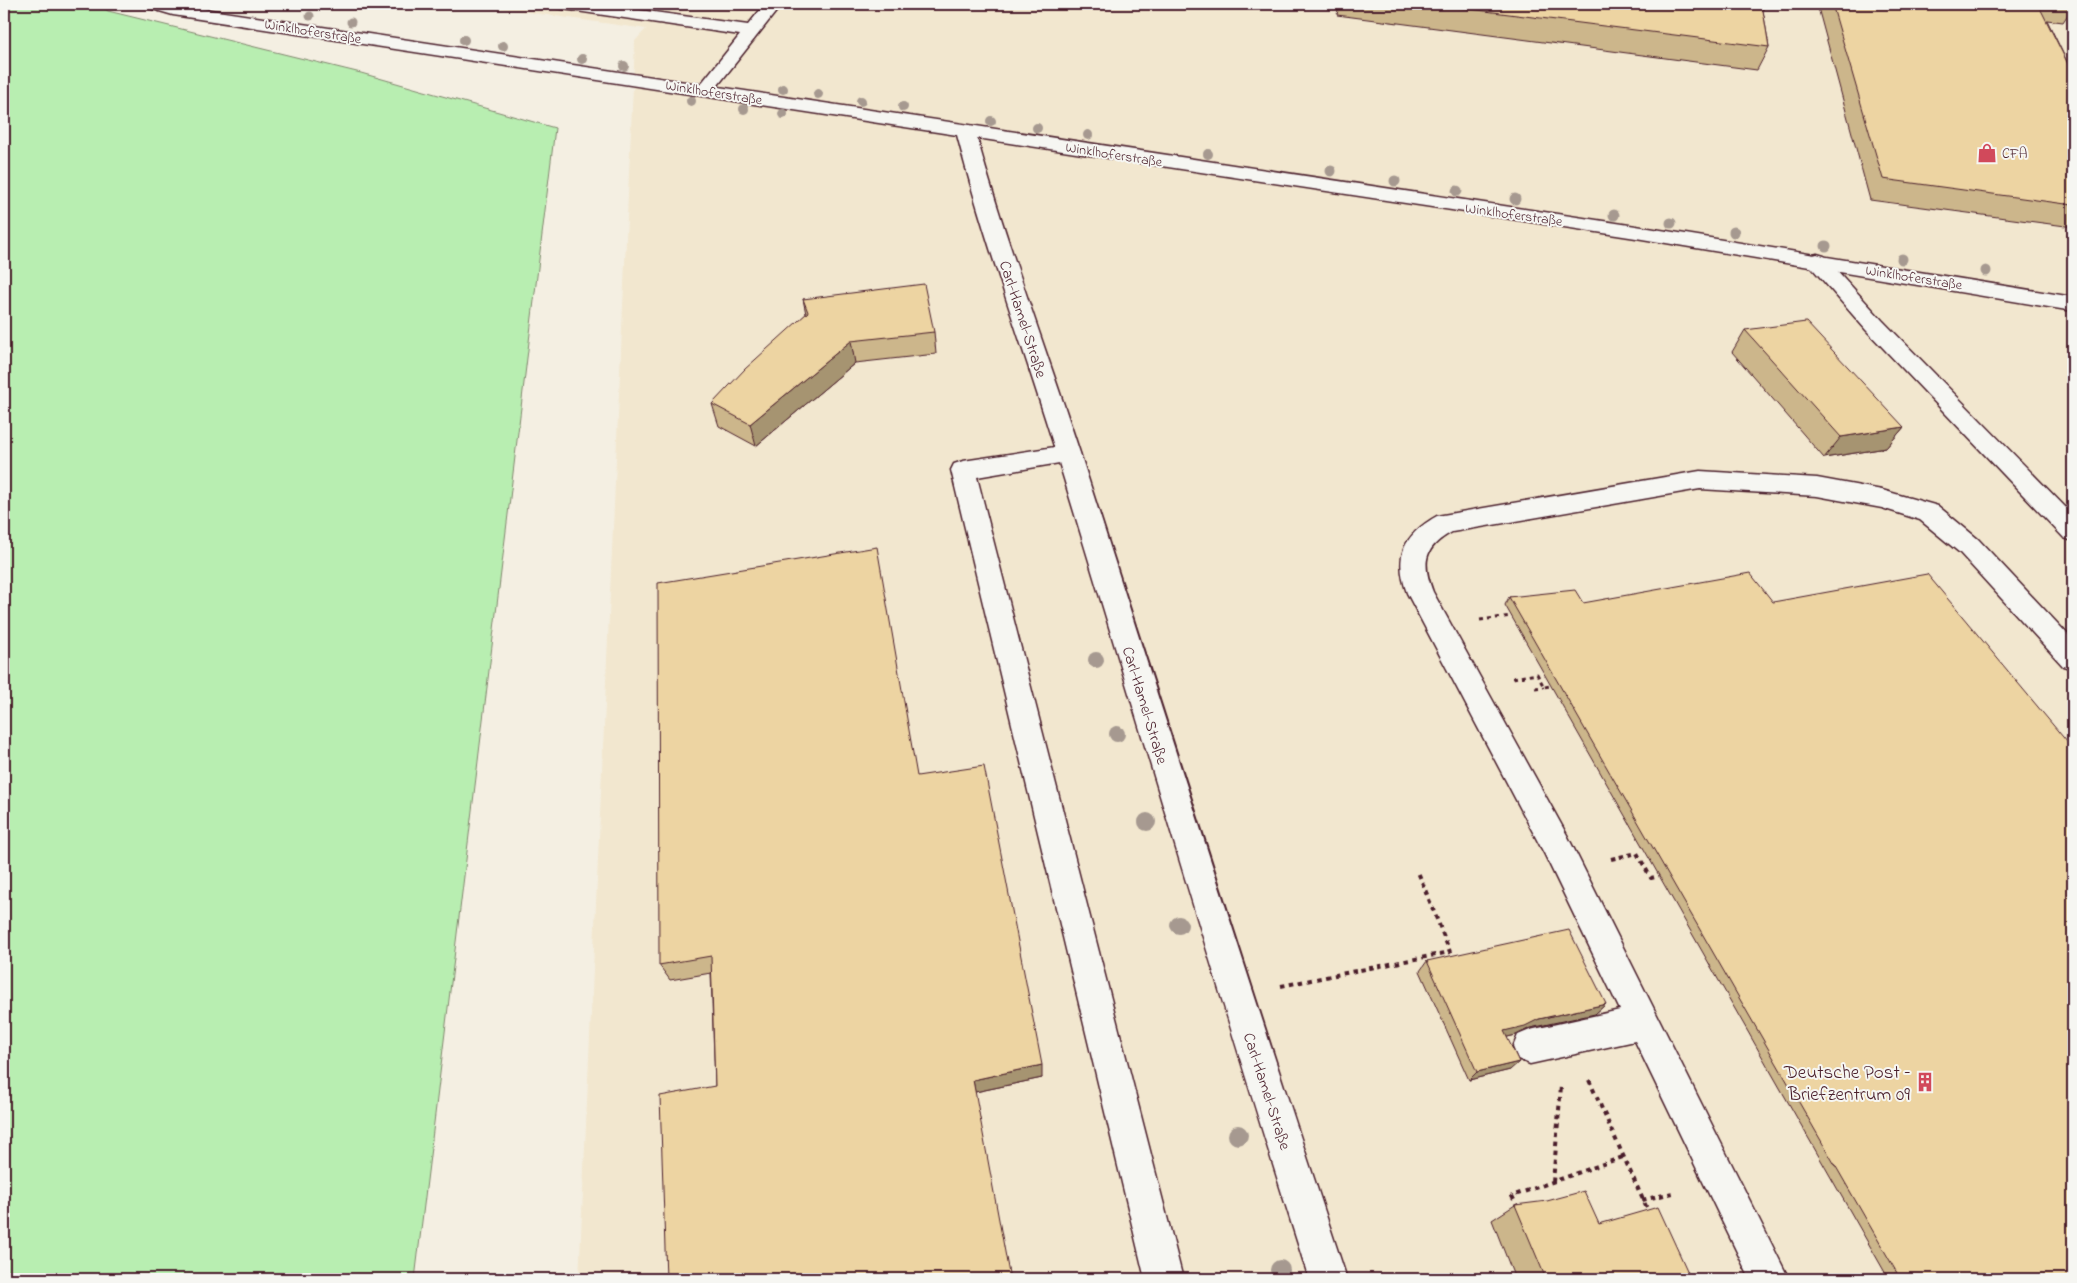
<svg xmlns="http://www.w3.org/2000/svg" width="2077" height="1283" font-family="'Indie Flower',sans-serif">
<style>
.built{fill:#f2e7cf}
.green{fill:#b8eeb1;stroke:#81866e}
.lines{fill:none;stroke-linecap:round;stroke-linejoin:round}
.service-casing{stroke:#4a1f2b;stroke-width:3}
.minor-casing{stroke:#4a1f2b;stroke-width:3}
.path-far1{stroke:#4a1f2b;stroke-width:3;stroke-dasharray:4 4;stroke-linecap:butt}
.path{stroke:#4a1f2b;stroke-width:4;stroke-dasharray:4.5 4.5;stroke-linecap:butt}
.service{fill:#f6f6f2;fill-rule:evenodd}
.minor{fill:#f6f6f2;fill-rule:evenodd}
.tree{fill:#a69990}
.wall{fill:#ccb68b;stroke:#4a1f2b}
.shaded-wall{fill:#a69471;stroke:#4a1f2b}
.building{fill:#edd4a2;stroke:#4a1f2b}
.labels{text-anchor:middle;stroke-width:4;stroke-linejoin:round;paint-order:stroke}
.far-street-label{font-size:14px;fill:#4a1f2b;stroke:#f6f6f2}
.far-poi-label{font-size:14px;fill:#4a1f2b;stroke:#f6f6f2;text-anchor:start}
.street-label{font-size:16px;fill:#4a1f2b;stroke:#f6f6f2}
.near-poi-label{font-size:19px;fill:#4a1f2b;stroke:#f6f6f2;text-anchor:end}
</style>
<rect width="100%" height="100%" fill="#f4efe2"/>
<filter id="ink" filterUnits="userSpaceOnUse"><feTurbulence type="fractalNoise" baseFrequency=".02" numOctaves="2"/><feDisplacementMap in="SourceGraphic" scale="10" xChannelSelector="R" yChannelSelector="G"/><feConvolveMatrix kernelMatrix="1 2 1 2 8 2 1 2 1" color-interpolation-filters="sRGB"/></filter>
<g filter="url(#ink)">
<!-- built -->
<polygon class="built" points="470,4 2073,4 2073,1279 579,1279 635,41 646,29"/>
<!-- green -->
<polygon class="green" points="4,4 97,4 108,11 361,73 555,128 415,1279 4,1279"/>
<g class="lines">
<defs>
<g id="service">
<polygon points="555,4 596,4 748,25 765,4 782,4 711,94 699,94 696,90 740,35 563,9 557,8"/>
<polygon points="1817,254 1824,256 1882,320 2073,515 2073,541 2064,538 1866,330 1806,261 1810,256"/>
<polygon points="1068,445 1077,448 1080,454 1077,460 977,477 1183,1279 1145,1279 951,470 954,464 963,461"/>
<path d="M1700 471 1817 478 1882 490 1938 506 1978 539 2073 640V669L2063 666 1960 553 1920 520 1882 508 1817 496 1700 489 1452 532C1423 548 1422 563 1433 592L1567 835 1789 1279H1750L1635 1041 1530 1064 1518 1059 1513 1047 1518 1035 1530 1030 1620 1010 1545 855 1407 593C1394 557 1403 535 1437 516Z"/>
</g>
<path id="minor" d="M147 4H171L1636 226 2073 297V311L1636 238 977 138C1007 246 1047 351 1082 459 1169 732 1257 1006 1347 1279H1309C1222 1006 1141 731 1057 456 1024 349 985 243 957 135L173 15 149 8Z"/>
</defs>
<!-- service casing -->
<use href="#service" class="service-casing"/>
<!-- minor casing -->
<use href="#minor" class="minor-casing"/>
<!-- path-far1 -->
<g class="path-far1">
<polyline points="1480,620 1511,616"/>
<polyline points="1513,678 1537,674 1544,687 1551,686"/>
<polyline points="1535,688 1544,687"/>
</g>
<!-- path -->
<g class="path">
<polyline points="1611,859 1637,853 1651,878 1659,876"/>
<polyline points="1281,986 1450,952 1418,872"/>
<polyline points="1589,1080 1649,1213"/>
<polyline points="1553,1182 1561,1086"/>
<polyline points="1642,1200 1677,1192"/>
<polyline points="1518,1208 1512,1196 1623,1157"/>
</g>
<!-- service -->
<use href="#service" class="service"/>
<!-- minor -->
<use href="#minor" class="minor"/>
</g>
<!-- trees -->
<g class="tree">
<circle cx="310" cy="16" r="4.5"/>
<circle cx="351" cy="22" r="4.5"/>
<circle cx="464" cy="40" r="5"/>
<circle cx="503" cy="46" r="5"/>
<circle cx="582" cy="59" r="5"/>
<circle cx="624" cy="66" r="5"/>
<circle cx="783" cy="89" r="5"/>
<circle cx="818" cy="94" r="5"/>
<circle cx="691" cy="101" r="5"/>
<circle cx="861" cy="101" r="5"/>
<circle cx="903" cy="107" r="5"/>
<circle cx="744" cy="109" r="5"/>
<circle cx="783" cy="114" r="5"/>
<circle cx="991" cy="121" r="5"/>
<circle cx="1037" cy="128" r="5"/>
<circle cx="1088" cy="135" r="5"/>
<circle cx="1208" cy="154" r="5"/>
<circle cx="1331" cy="171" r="5.5"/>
<circle cx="1395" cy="181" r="5.5"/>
<circle cx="1457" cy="191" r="5.5"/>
<circle cx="1515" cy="199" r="5.5"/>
<circle cx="1614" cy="215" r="5.5"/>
<circle cx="1671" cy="223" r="5.5"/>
<circle cx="1734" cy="232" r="5.5"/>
<circle cx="1826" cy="246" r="5.5"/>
<circle cx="1902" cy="259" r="5.5"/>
<circle cx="1986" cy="271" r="5.5"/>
<circle cx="1096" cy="660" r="8"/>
<circle cx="1117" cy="734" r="8"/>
<circle cx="1147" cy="822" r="9"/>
<circle cx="1179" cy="925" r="9"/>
<circle cx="1238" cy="1135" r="10"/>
<circle cx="1280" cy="1270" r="10"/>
</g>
<!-- wall -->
<g class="wall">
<polygon points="1339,4 1762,4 1769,47 1757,70 1337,15"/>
<polygon points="1817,4 2073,4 2073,7 2063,22 2047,20 2073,74 2073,227 1870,200"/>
<polygon points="803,299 934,332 936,354 855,363 756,446 719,426 712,404 806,314"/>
<polygon points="1745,330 1904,427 1886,448 1824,458 1732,352"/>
<polygon points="1509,597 1583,603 2073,1279 1878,1279 1887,1276 1505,605"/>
<polygon points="917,776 1042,1078 975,1092 715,1086 711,973 670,980 659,965"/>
<polygon points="1427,961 1606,1004 1595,1014 1530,1028 1516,1035 1507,1037 1510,1070 1469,1080 1420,971"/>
<polygon points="1515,1205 1599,1224 1691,1279 1515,1279 1492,1220"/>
</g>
<!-- shaded-wall -->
<g class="shaded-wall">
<polygon points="851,341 855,363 756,446 750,424"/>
<polygon points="1904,427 1886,448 1824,458 1841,437"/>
<polygon points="1606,1004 1595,1014 1530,1028 1516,1035 1495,1040 1504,1031 1539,1019"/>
<polygon points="1519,1062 1510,1070 1469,1080 1477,1072"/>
<polygon points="1042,1065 1042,1078 975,1092 973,1080"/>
</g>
<!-- building -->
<g class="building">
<polygon points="1430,4 1762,4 1769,47"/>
<polygon points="1832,4 2038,4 2073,74 2073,205 1883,179"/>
<polygon points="924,284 934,332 851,341 750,424 712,404 745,369 808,312 803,299"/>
<polygon points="1806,322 1904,427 1841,437 1745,330"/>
<polygon points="877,547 917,776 984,766 1042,1065 973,1080 1010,1279 666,1279 660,1096 715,1086 711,956 659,965 658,583"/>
<polygon points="1750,573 1773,602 1927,574 2073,749 2073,1279 1880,1279 1897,1273 1509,597 1575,590 1583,603"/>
<polygon points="1569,930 1606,1004 1539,1019 1525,1026 1504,1031 1519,1062 1477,1072 1427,961"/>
<polygon points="1584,1191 1599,1224 1658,1207 1691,1279 1546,1279 1515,1205 1547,1201"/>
</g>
</g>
<!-- icons -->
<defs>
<symbol id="shop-bare" viewBox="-9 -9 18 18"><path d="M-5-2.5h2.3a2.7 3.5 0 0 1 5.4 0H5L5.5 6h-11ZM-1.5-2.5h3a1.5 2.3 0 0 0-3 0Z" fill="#d1495b" stroke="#f6f6f2" stroke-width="2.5" paint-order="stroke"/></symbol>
<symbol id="building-bare" viewBox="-9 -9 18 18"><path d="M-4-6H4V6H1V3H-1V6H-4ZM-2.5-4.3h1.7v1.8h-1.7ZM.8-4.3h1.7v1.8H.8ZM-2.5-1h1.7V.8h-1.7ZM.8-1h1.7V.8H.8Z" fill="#d1495b" stroke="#f6f6f2" stroke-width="2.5" paint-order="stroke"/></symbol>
</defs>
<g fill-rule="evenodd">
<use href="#shop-bare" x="1973" y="139" width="28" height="28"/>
<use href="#building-bare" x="1911" y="1068" width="28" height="28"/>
</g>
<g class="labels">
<!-- far-street labels -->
<g class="far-street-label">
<text transform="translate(313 31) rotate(9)" y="5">Winklhoferstraße</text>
<text transform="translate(714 92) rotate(9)" y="5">Winklhoferstraße</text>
<text transform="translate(1114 154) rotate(9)" y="5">Winklhoferstraße</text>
<text transform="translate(1514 214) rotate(8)" y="5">Winklhoferstraße</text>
<text transform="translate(1914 277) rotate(9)" y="5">Winklhoferstraße</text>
</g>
<!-- far-poi labels -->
<g class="far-poi-label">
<text x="2002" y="158">CFA</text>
</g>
<!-- street labels -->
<g class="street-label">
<text transform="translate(1024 319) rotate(72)" y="6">Carl-Hamel-Straße</text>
<text transform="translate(1146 705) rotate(73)" y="6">Carl-Hamel-Straße</text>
<text transform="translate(1268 1091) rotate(72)" y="6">Carl-Hamel-Straße</text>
</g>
<!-- near-poi labels -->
<g class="near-poi-label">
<text x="1910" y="1078">Deutsche Post –<tspan x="1910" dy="22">Briefzentrum 09</tspan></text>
</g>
</g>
<!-- margin -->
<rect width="2077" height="1283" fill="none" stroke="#f6f6f2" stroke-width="20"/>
<rect x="10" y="10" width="2057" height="1263" fill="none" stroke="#4a1f2b" stroke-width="2" filter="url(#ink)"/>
</svg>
